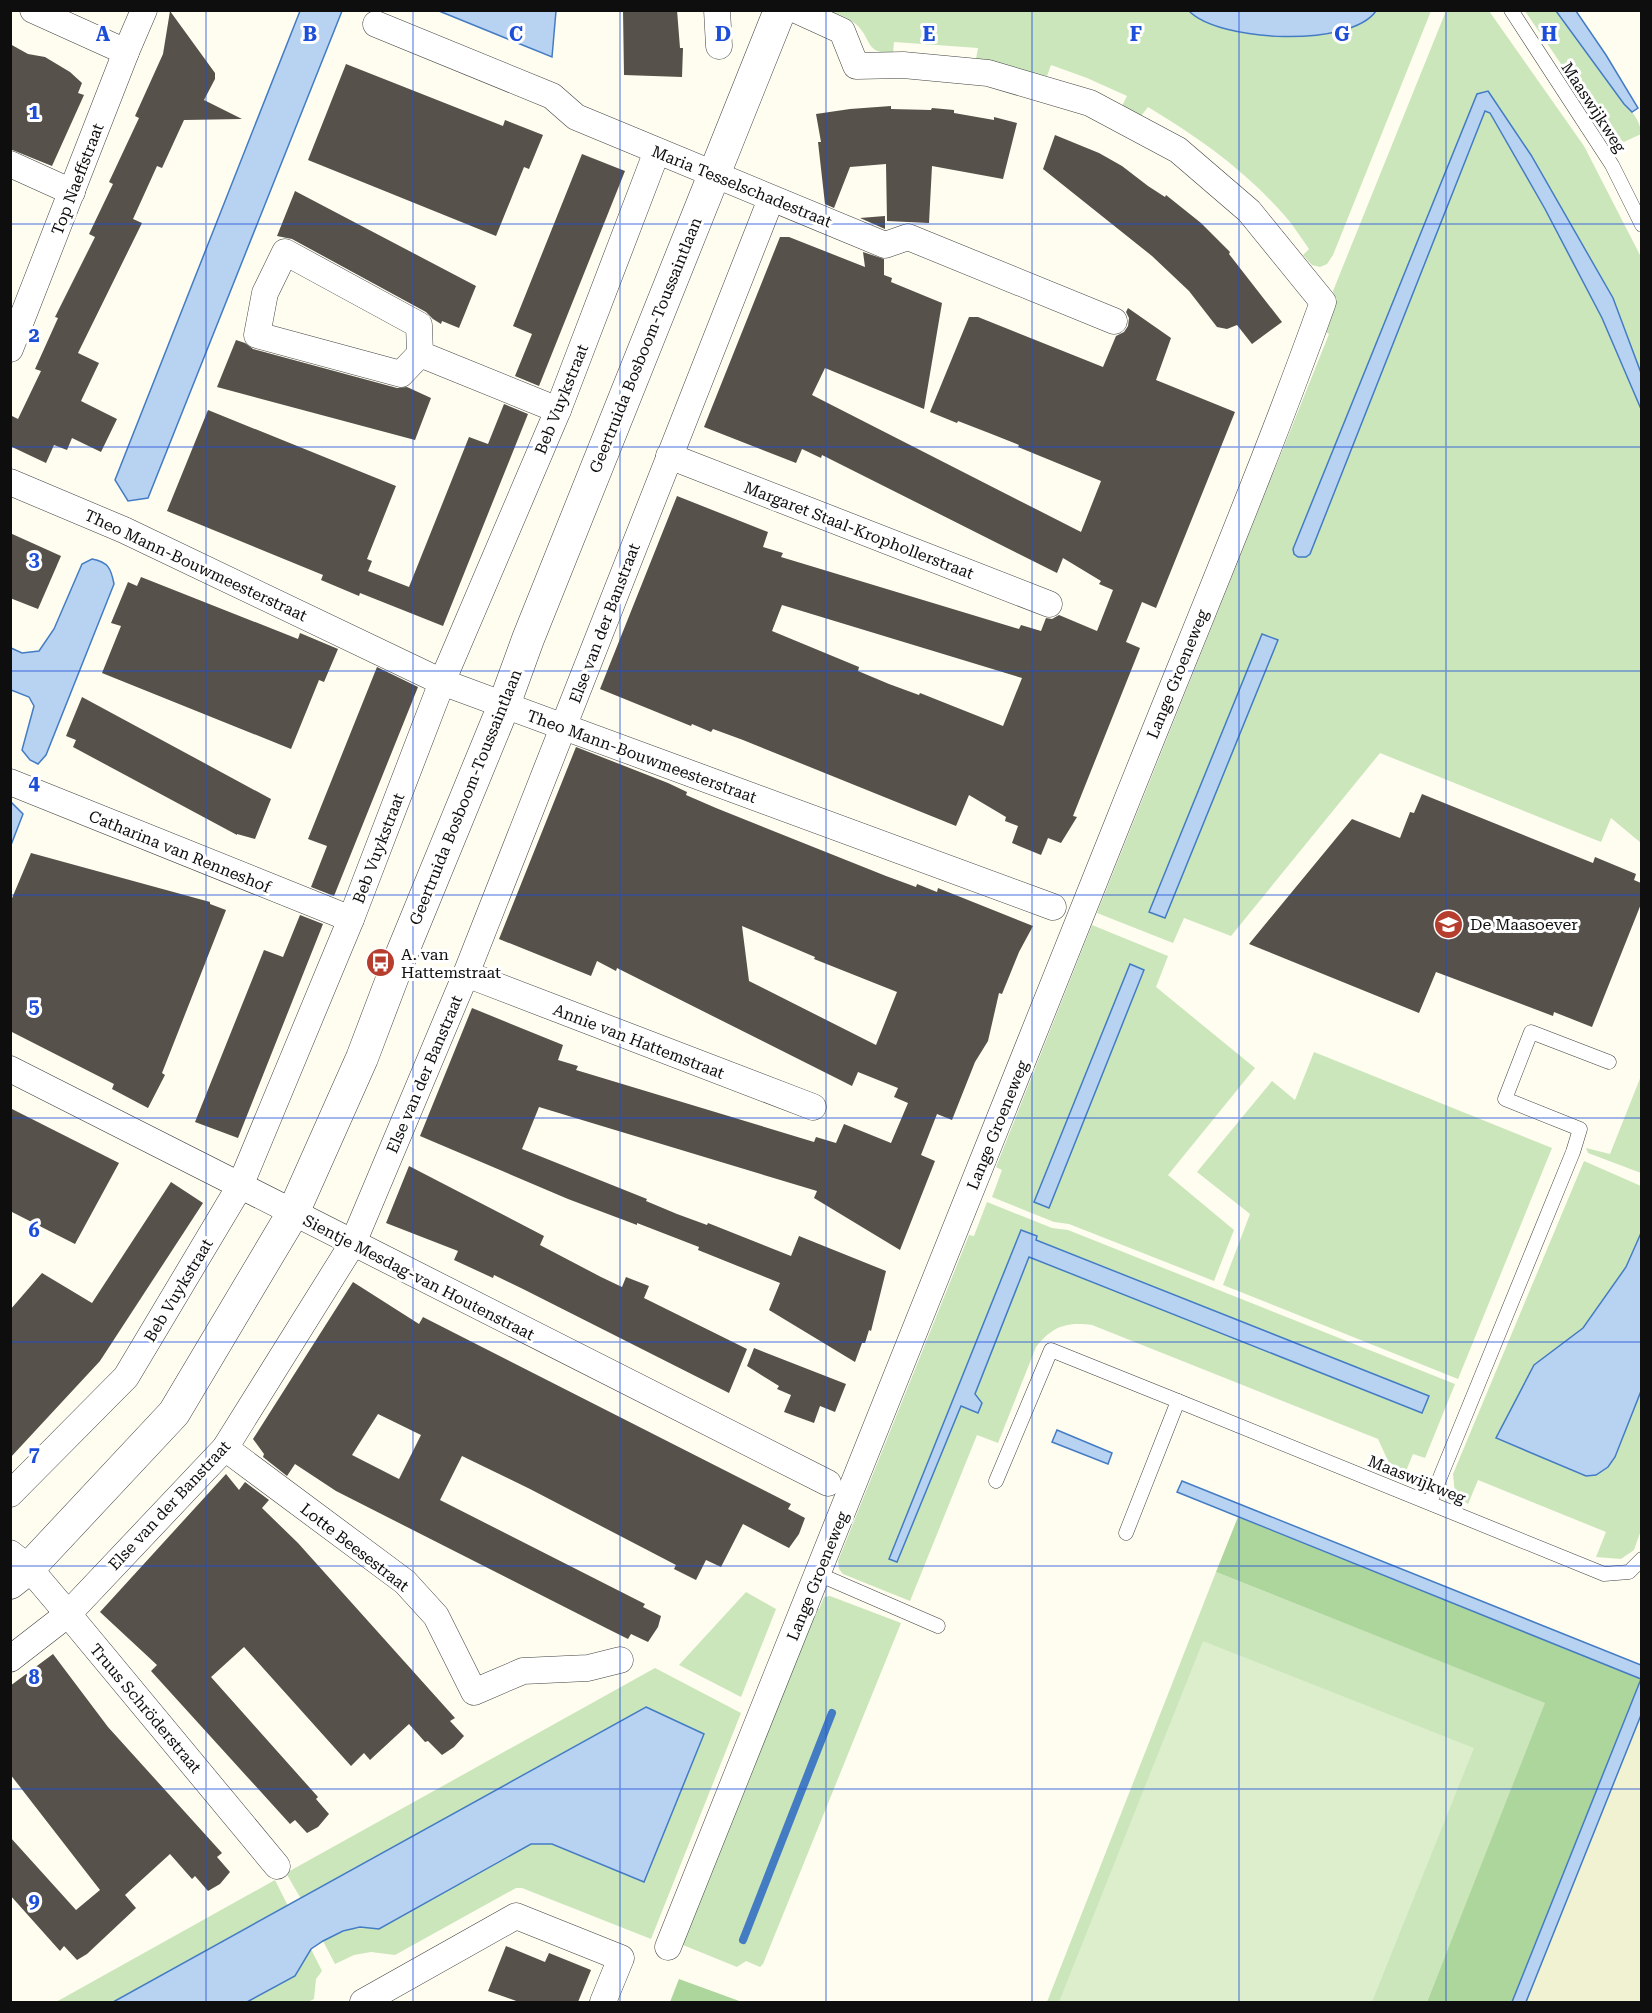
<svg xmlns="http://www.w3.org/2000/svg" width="1652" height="2013" font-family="'Roboto Serif',serif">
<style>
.farmland{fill:#f0f2d1}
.green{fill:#cbe6bb;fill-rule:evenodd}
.forest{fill:#add69c}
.pitch{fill:#ddeecd}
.water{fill:#b8d3f2;stroke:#447cc4;stroke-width:1.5}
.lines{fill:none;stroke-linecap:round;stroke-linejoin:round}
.stream{stroke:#447cc4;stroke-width:8}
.building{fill:#56514b;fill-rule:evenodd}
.service-casing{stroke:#414141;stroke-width:15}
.minor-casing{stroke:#414141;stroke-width:27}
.tertiary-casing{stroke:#414141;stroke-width:33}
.service{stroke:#fff;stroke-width:14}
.minor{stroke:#fff;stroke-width:26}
.tertiary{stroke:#fff;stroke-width:32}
.grid{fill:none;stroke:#1d4ed8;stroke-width:1.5;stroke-opacity:0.55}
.labels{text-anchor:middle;stroke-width:6;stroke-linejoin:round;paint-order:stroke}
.street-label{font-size:16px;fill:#0e0e0e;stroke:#fff}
.poi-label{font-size:16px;fill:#0e0e0e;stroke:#fff;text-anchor:start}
.grid-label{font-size:20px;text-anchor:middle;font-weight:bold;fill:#1d4ed8;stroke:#fff;stroke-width:6;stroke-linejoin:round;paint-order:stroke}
</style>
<rect width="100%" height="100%" fill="#fefdf0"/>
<!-- farmland -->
<polygon class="farmland" points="1641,1715 1641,2002 1526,2002"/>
<!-- green -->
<g class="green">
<path d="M828 11H1189L1215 26 1243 33 1274 36 1370 18 1376 11H1431L1333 255 1327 264 1320 267 1312 265 1303 255 1309 249C1301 238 1294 226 1285 216 1246 171 1198 137 1148 107L1141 116 1122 106 1127 96 1087 78 1051 65 1047 76 976 59 978 48 894 42 893 53C866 54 872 41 858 26 850 18 838 14 828 11Z"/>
<path d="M1446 11H1489L1584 146 1641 257V373L1613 298 1531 155 1488 92 1477 94 1293 550 1294 554H1310L1485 111 1490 113 1545 209 1602 318 1641 409V843L1611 818 1601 842 1380 753 1231 936 1184 918 1173 943 1097 913 1329 334 1324 331 1336 300 1333 291ZM1262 634 1278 640 1165 918Z"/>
<path d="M1525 11H1556L1624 104C1633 112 1641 122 1641 134L1624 142 1604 127Z"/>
<path d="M1092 925 1168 956 1156 987 1255 1068 1168 1175 1234 1230 1214 1281 1069 1224 1054 1222 992 1197 1002 1170 996 1167ZM1130 964 1144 970 1035 1202Z"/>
<polygon points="1314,1052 1552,1148 1458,1379 1223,1285 1250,1214 1197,1172 1272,1081 1295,1100"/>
<polygon points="1641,1076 1641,1173 1588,1153 1586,1148 1610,1154"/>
<polygon points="1584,1161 1641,1186 1641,1233 1626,1267 1583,1328 1534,1365 1496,1438 1586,1476 1596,1475 1615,1456 1641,1391 1641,1530 1634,1550 1621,1559 1596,1557 1606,1532 1478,1480 1468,1504 1455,1494 1453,1474"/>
<path d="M987 1202 1052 1228 1068 1230 1455 1384 1425 1458 1413 1454 1406 1471 1389 1463 1378 1439 1092 1325C1066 1322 1053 1326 1036 1347L998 1443 977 1435 910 1601 843 1574 839 1569 838 1561 969 1235 974 1236ZM1021 1230 1037 1236 1035 1240 1422 1413 1029 1257 975 1394 982 1403 978 1412 961 1406 896 1562 953 1403Z"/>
<polygon points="1216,1572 1546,1703 1427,2002 1047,2002"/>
<polygon points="746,1592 776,1609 741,1697 679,1665"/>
<polygon points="830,1596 901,1623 763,1964 760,1967 746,1961 737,1967 678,1943 812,1607 819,1609 824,1597"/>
<path d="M655 1668 741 1713 651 1939 522 1888H516L395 1955 371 1952 354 1955 335 1964 323 1941C346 1930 354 1926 379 1929L531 1844H552L644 1882 646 1707 301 1899 286 1873Z"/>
<polygon points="275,1880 288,1906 113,2002 56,2002"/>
<polygon points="311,1949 322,1971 316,1979 314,1999 308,2002 247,2002 294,1976"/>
</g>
<!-- forest -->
<g class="forest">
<polygon points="1238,1517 1641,1679 1512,2002 1427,2002 1545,1703 1216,1572"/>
<polygon points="679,1979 742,2002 670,2002"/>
</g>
<!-- pitch -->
<polygon class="pitch" points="1203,1641 1474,1748 1372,2002 1059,2002"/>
<!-- water -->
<g class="water">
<polygon points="300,11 342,11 148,498 128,501 115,480"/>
<polygon points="439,11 556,11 552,57"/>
<path d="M1189 11H1376C1350 48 1219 42 1189 11Z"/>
<polygon points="1556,11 1576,11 1606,55 1638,108 1632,112 1624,104"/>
<polygon points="1488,91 1531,155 1613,298 1641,373 1641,409 1602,318 1545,209 1490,113 1485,111 1310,554 1306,557 1298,557 1294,554 1293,549 1477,94"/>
<path d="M92 559C108 562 111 568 114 584L46 755 38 764 30 760 22 750 34 706 29 697 11 690V648L22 653 39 651 54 629 82 564Z"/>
<polygon points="1262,634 1278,640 1165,918 1149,912"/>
<polygon points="11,802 23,814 11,845"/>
<polygon points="1130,964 1144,970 1049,1208 1034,1202"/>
<polygon points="1021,1230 1037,1236 1036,1240 1429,1396 1422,1413 1029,1257 975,1394 982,1403 978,1413 961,1406 897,1562 889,1559"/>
<polygon points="1641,1233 1641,1391 1615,1457 1608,1467 1596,1475 1586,1476 1496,1438 1534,1365 1583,1328 1626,1267"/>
<polygon points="1057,1430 1112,1453 1108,1464 1052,1442"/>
<polygon points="1182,1481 1641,1665 1641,1715 1526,2002 1512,2002 1641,1679 1177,1492"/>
<polygon points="646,1707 704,1734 644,1882 552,1844 531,1844 379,1929 360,1927 343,1931 323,1941 311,1949 295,1976 247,2002 113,2002"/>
</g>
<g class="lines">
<!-- stream -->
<polyline class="stream" points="743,1940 832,1713"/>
</g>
<!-- building -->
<g class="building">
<polygon points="623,10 677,10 680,48 683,48 682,77 624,75"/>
<polygon points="170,11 215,73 215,79 204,100 242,119 184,120 162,168 157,166 133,219 142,223 78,353 99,363 81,401 117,419 101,452 72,438 67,450 54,445 46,463 10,446 10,415 18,419 41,371 35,369 58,318 55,317 95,237 89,234 113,184 109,182 139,118 135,116 163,54"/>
<polygon points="10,44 28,54 45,57 70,72 82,83 78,93 84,95 52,166 10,149"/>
<polygon points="346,64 503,126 505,120 543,135 529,169 524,167 496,236 308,160"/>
<polygon points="891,106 891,109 931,110 932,108 954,110 954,113 994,120 994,117 1017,123 1003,179 932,166 929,223 887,221 886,164 850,167 834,208 825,204 818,142 821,142 816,114 850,109"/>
<polygon points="1055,135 1099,153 1122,166 1148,186 1165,197 1166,195 1201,223 1230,252 1229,254 1282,322 1252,344 1237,325 1227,329 1217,327 1189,291 1152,256 1043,169"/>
<polygon points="582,154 625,171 539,386 515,376 532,334 513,326"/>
<polygon points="295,191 476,286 459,328 442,321 441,324 433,319 426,312 292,239 277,236"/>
<polygon points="885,216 885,229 860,218"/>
<path d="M780 237H789L865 267 863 252 884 259V275L892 278 891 282 942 303 924 409 825 368 812 395 1081 532 1101 481 1018 447 1019 445 989 433 958 421 957 423 930 412 969 317H978L1103 367 1116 336 1124 332 1128 326 1129 318 1126 312 1128 308 1171 338 1156 380 1235 412 1156 608 1142 602 1126 642 1140 648 1073 816 1077 817 1061 843 1048 838 1041 855 1012 843 1018 826 1005 821 1006 817 969 795 956 826 743 740 713 729 711 732 692 724 691 726 600 689 677 496 768 532 763 547 783 553 781 557 1019 629 1021 625 1041 631 1046 618 1052 619 1059 615 1097 631 1113 590 1099 584 1101 581 1063 558 1057 573 822 455 821 458 802 449 796 463 704 427ZM782 605 1022 678 1003 726 920 693 919 695 889 684 858 671 859 667 772 631Z"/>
<polygon points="236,340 245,343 253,349 397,388 407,387 431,398 415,440 217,387"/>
<polygon points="504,404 528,414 443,626 360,593 359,596 321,580 323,575 167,511 208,410 396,486 367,559 372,561 368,571 409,587 469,437 488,444"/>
<polygon points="10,533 61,556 38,609 10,598"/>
<polygon points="141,577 298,639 300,633 338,649 324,682 319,680 291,749 102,673 121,626 111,623 128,582 137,586"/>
<polygon points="377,667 418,687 334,896 311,887 327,846 308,839"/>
<polygon points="82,697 271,799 255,839 237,834 237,835 73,747 76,740 66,736"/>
<path d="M576 747 668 783 687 792 686 795 716 808 886 876 916 887 917 884 937 892 938 888 1033 926 1019 952 1002 994 999 993 988 1041 975 1062 952 1120 937 1114 921 1155 935 1161 900 1250 814 1198 817 1191 539 1107 522 1149 647 1199 646 1201 677 1214 707 1225 708 1223 791 1256 799 1236 886 1271 871 1331 869 1330 865 1343H862L855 1362 769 1310 780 1283 698 1250 699 1247 637 1223V1225L568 1199 420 1136 472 1008 563 1045 558 1060 578 1066 576 1070 814 1142 816 1137 836 1143 844 1124 891 1143 908 1103 894 1097 898 1088 858 1072 852 1086 617 968 616 971 597 961 591 976 499 939ZM742 926 815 957 814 959 897 992 876 1045 749 981Z"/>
<polygon points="1422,794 1593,863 1595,857 1636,874 1634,880 1641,883 1641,904 1592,1027 1554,1012 1553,1016 1436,972 1419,1013 1249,944 1352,819 1400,838 1410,812 1414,813"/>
<polygon points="31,853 210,902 210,904 226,910 162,1073 165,1075 148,1108 112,1089 114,1084 10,1031 10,903"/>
<polygon points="300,915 323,924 238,1138 195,1122 264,950 283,957"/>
<polygon points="10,1108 119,1163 75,1244 10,1211"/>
<polygon points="409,1166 544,1236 540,1245 601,1277 622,1287 626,1277 649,1286 644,1298 747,1349 729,1393 523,1289 494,1275 493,1278 454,1260 458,1251 386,1223"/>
<polygon points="171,1182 203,1203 100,1361 10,1458 10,1310 42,1273 92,1303"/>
<path d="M353 1282 419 1324 423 1317 791 1504 788 1509 805 1518 799 1534 789 1548 743 1524 721 1567 706 1560 696 1580 674 1569 676 1565 530 1489 462 1456 440 1500 645 1604 643 1607 661 1616 658 1627 648 1642 631 1634 628 1639 606 1628 336 1491 295 1464 287 1476 263 1457 264 1454 253 1439ZM378 1414 421 1435 399 1479 352 1455Z"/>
<polygon points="754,1348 846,1384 835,1412 820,1406 814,1423 784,1412 791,1395 777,1389 779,1386 747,1366"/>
<polygon points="226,1474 239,1490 245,1482 269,1500 262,1508 298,1543 455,1718 450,1721 464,1736 454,1747 442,1755 428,1741 425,1742 409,1724 370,1760 364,1753 351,1766 244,1647 211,1677 318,1797 316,1799 329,1814 318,1827 307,1833 295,1820 290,1824 151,1671 157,1665 100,1612"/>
<polygon points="53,1654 108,1727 222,1853 217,1857 230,1872 220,1884 208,1891 195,1876 192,1879 170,1854 125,1895 136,1908 87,1954 77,1960 64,1946 60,1951 10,1895 10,1837 76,1910 100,1890 10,1774 10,1686"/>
<polygon points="506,1946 545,1962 549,1953 591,1970 578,2002 519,2002 488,1991"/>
</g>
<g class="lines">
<defs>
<g id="service">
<polyline points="1511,10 1612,165 1642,225"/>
<polyline points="1178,1401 1604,1574 1629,1572 1642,1559"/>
<polyline points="996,1481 1051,1350 1178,1401 1126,1533"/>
<polyline points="1430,1502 1573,1152 1580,1129 1505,1099 1531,1032 1609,1062"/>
<polyline points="818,1574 938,1626"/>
</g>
<g id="minor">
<polyline points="33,10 126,52"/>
<polyline points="717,10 719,46"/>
<polyline points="376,24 552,96 576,117 885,245 908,237 1114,321"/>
<polyline points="10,164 72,192"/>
<polyline points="10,349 126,52 144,10"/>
<polyline points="420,354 419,325 285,252 265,293 257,335 401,374 420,354 558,410"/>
<polyline points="669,456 1049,604"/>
<polyline points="10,482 124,530 442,682 1053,907"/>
<polyline points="10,782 351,919"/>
<polyline points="466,974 813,1107"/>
<polyline points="10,1069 828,1483"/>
<polyline points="225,1448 405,1582 436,1616 474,1692 523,1671 588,1668 620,1660"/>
<polyline points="10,1494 126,1377 240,1186 351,919 442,682 558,410 657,151"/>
<polyline points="10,1553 29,1568 68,1614 277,1866"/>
<polyline points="10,1659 68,1614 225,1448 353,1243 466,974 771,199"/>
<path d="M668 1947C820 1570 972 1193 1121 815 1189 644 1261 475 1323 302L1249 211 1178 150 1090 103 988 73 903 65 856 66 842 31 796 10"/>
<polyline points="363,2002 516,1916 621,1958 603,2002"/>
</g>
<polyline id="tertiary" points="10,1583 29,1568 174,1413 293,1213 362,1058 398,963 504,705 528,639 780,10"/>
</defs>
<!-- service casing -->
<use href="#service" class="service-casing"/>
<!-- minor casing -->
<use href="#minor" class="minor-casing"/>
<!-- tertiary casing -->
<use href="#tertiary" class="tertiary-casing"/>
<!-- service -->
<use href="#service" class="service"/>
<!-- minor -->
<use href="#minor" class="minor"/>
<!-- tertiary -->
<use href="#tertiary" class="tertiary"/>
</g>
<!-- grid -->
<path class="grid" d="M206 10V2002M413 10V2002M620 10V2002M826 10V2002M1032 10V2002M1239 10V2002M1446 10V2002M10 224H1642M10 447H1642M10 671H1642M10 895H1642M10 1118H1642M10 1342H1642M10 1566H1642M10 1789H1642"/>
<!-- icons -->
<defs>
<symbol id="school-disc" viewBox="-11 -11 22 22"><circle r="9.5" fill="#b53e2f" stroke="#fff"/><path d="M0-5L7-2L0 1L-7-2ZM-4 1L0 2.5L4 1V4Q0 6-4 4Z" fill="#fff"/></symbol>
<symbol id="bus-disc" viewBox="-11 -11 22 22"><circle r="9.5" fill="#b53e2f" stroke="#fff"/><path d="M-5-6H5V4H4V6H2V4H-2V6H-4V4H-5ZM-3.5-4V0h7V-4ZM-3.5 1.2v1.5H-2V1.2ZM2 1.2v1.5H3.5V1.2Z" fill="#fff"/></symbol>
</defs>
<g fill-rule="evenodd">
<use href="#school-disc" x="1432" y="908" width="33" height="33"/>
<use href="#bus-disc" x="364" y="946" width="33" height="33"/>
</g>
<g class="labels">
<!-- street labels -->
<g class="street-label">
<text transform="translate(1594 107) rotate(57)" y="6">Maaswijkweg</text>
<text transform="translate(77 179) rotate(-69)" y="6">Top Naeffstraat</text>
<text transform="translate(742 186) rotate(22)" y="6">Maria Tesselschadestraat</text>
<text transform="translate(645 345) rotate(-68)" y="6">Geertruida Bosboom-Toussaintlaan</text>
<text transform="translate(561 399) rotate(-68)" y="6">Beb Vuykstraat</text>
<text transform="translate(859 530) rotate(21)" y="6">Margaret Staal-Krophollerstraat</text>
<text transform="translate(196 565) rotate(25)" y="6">Theo Mann-Bouwmeesterstraat</text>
<text transform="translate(604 623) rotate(-69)" y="6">Else van der Banstraat</text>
<text transform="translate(1177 674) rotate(-68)" y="6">Lange Groeneweg</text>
<text transform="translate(642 756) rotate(20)" y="6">Theo Mann-Bouwmeesterstraat</text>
<text transform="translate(465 797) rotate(-68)" y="6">Geertruida Bosboom-Toussaintlaan</text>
<text transform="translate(378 848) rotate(-69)" y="6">Beb Vuykstraat</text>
<text transform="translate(180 851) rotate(22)" y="6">Catharina van Renneshof</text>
<text transform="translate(639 1041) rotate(21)" y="6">Annie van Hattemstraat</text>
<text transform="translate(424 1074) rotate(-67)" y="6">Else van der Banstraat</text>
<text transform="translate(997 1125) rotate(-68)" y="6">Lange Groeneweg</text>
<text transform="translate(419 1277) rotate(27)" y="6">Sientje Mesdag-van Houtenstraat</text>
<text transform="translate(178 1290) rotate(-59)" y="6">Beb Vuykstraat</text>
<text transform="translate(1417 1479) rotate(22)" y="6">Maaswijkweg</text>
<text transform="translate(169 1505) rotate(-47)" y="6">Else van der Banstraat</text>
<text transform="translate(355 1547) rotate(38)" y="6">Lotte Beesestraat</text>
<text transform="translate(817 1576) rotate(-68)" y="6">Lange Groeneweg</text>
<text transform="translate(146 1708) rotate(50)" y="6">Truus Schröderstraat</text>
</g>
<!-- poi labels -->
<g class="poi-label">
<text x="1470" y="930">De Maasoever</text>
<text x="401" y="960">A. van<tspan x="401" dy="18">Hattemstraat</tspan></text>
</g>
</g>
<g class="grid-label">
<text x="103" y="41">A</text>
<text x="310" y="41">B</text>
<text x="516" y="41">C</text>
<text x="723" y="41">D</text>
<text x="929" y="41">E</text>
<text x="1136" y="41">F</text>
<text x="1342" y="41">G</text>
<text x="1549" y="41">H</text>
<text x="34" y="119">1</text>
<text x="34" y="342">2</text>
<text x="34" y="566">3</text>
<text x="34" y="790">4</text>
<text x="34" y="1013">5</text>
<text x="34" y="1237">6</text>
<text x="34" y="1461">7</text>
<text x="34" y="1684">8</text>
<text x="34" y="1908">9</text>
</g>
<!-- border -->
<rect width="1652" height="2013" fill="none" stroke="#0e0e0e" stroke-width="24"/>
</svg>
